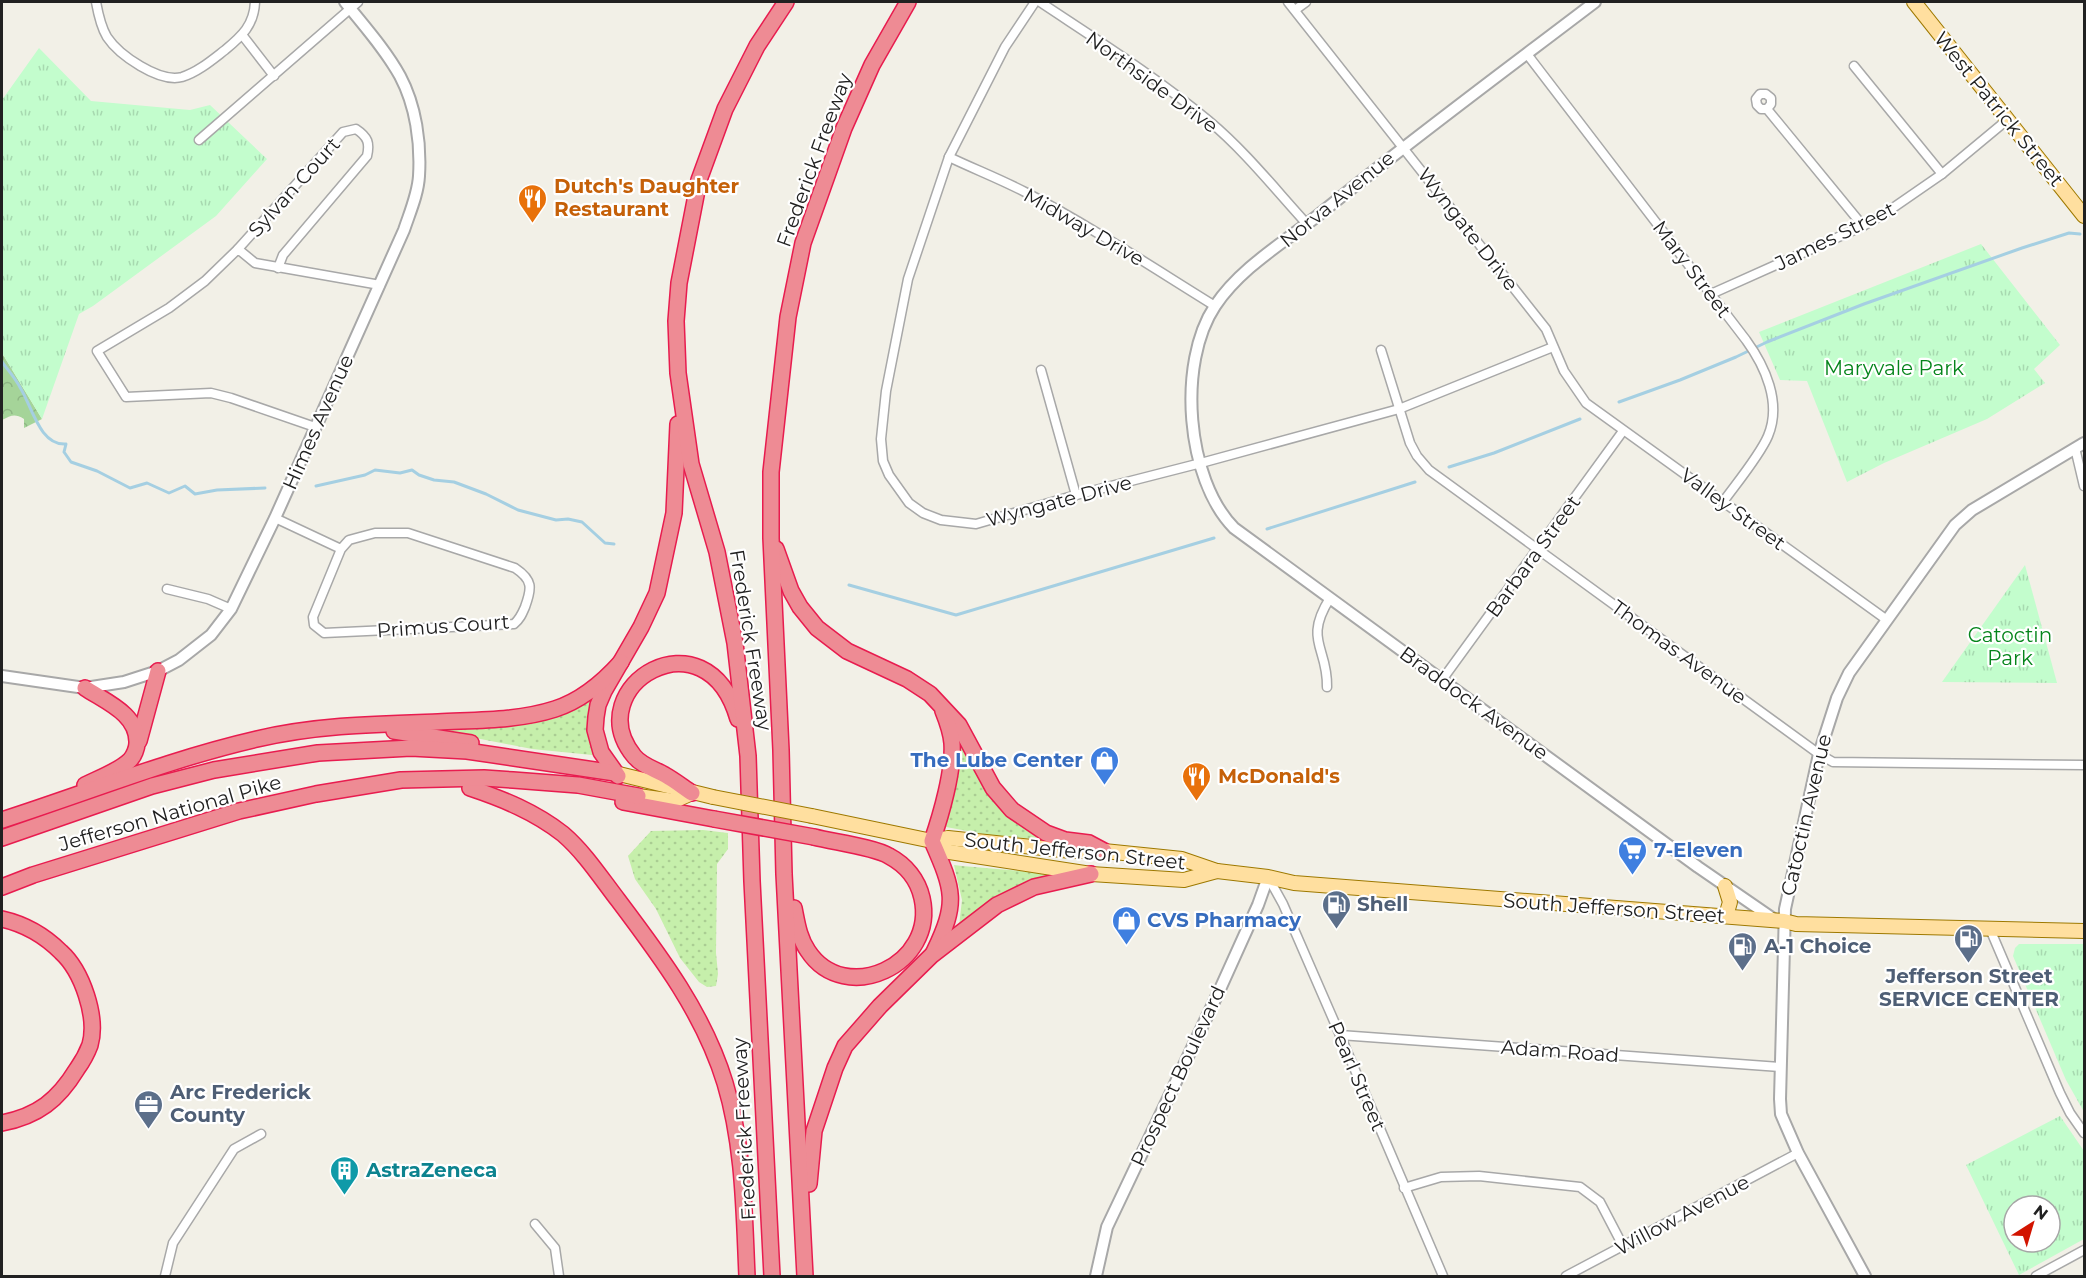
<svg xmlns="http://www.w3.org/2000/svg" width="2086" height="1278" font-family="Montserrat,sans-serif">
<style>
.grass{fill:url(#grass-dots)}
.forest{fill:url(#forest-crowns)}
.park{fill:url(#park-tufts);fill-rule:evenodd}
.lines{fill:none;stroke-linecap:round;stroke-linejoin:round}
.stream{stroke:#a5cfe2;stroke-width:3}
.minor-casing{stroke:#a8a8a8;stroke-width:11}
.tertiary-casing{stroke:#a8a8a8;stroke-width:14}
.primary-casing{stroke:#9e7900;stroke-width:16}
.motorway-casing{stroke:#e81c4f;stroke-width:18}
.minor{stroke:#fff;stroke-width:8}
.tertiary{stroke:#fff;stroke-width:10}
.primary{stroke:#ffdf9f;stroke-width:14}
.motorway{stroke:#ee8b94;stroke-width:15}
.primary-bridge-casing{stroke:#9e7900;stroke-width:16;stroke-linecap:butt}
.motorway-bridge-casing{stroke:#e81c4f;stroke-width:18;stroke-linecap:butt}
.primary-bridge{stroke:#ffdf9f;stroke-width:14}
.motorway-bridge{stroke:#ee8b94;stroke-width:15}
.labels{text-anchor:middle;stroke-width:4.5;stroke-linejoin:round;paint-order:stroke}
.street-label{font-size:20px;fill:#212121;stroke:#fff}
.food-label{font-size:20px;font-weight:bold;fill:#c56008;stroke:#fff;text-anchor:start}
.park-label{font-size:20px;fill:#05851b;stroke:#fff}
.shop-label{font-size:20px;font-weight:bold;fill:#366cbe;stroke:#fff;text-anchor:start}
.service-label{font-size:20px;font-weight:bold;fill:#4e5e75;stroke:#fff;text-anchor:start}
.culture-label{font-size:20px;font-weight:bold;fill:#0d838f;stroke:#fff;text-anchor:start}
</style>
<defs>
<pattern id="grass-dots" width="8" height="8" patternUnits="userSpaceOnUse" patternTransform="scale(1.5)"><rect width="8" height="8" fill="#c6efab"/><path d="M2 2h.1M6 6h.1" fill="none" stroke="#aacd93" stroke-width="1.8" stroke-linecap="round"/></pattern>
<pattern id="forest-crowns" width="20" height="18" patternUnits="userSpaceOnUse" patternTransform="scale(1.5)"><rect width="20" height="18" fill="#a5d499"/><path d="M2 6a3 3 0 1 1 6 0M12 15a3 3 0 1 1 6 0" fill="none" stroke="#8eb684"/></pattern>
<pattern id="park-tufts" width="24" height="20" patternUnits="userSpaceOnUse" patternTransform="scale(1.5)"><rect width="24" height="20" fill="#c3fdcd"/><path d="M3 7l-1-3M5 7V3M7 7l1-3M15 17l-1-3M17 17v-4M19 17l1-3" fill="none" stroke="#a7d9b0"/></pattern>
</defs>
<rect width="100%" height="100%" fill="#f2f0e7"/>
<!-- grass -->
<g class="grass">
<polygon points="594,691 594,754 592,755 532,749 409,725 508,724"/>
<polygon points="956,731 972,761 1046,840 989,835 946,827 958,755"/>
<polygon points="703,830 728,833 728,849 717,864 716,953 718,974 716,986 707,987 699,982 680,958 656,909 635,879 628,856 651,831"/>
<polygon points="954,865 962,866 1055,874 959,926 962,900"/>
</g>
<!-- forest -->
<path class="forest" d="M2 353 42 419 24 428V419C14 413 11 416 2 420Z"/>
<!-- park -->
<g class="park">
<polygon points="39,48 91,101 190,110 210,105 267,159 216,216 93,306 79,314 42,419 2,353 2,100"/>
<polygon points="1981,244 2060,345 2034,369 2045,383 1987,419 1884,463 1847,482 1807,381 1780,380 1759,332"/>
<polygon points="2025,565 2057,683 1942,682"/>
<polygon points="2019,944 2084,944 2084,1112 2066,1080 2013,956 2015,948"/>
<path d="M2060 1116 2084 1151V1239L2019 1275 1966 1165ZM2014 1206H2050V1242H2014Z"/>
</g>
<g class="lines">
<!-- stream -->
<g class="stream">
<path d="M2 362C9 371 16 379 21 389 32 407 40 446 66 444L64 452 71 462 97 471 130 488 147 483 169 493 185 486 195 494 217 490 265 488"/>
<polyline points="1619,402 1680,380 1736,357 1767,342 1864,304 2022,248 2069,233 2080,234"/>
<polyline points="1449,467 1494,453 1580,419"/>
<polyline points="316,486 365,475 375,470 400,473 412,470 419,475 434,480 454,482 486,494 518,510 556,520 568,519 582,522 605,543 614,544"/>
<polyline points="1267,529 1415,482"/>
<polyline points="849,585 956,615 1214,538"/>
</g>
<defs>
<g id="minor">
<path d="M96 2C98 13 101 27 107 37 119 55 159 83 182 77 198 72 212 60 225 50 242 36 254 25 255 2"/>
<polyline points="1035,2 1005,47 949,157 908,279 886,391 881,439 883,461 889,475 909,503 923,513 941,520 976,524 1076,495 1201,463 1399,409 1553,347"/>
<path d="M1040 2C1097 40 1156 77 1209 121 1245 151 1275 189 1307 224"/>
<polyline points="1288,2 1546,329 1564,371 1586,403 1887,620"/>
<polyline points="1295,10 1306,2"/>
<polyline points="243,36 274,76"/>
<path d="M1527 54 1746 340C1765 366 1782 403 1768 436 1760 455 1736 484 1723 502"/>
<polyline points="1854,66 1942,174"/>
<polyline points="1767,109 1771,104 1771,98 1766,94 1760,94 1756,99 1757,105 1761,109 1767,109 1863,226"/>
<polyline points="199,140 358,2"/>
<path d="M949 157C974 169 1000 179 1025 192 1090 226 1152 267 1215 306"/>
<path d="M238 249 343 132 356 129C368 137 370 143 367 156L283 255 278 268"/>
<polyline points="1711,294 1863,226 1887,212 1942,174 2007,120"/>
<polyline points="1381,350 1410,443 1417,456 1429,470 1819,754 1833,762 2084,765"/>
<polyline points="1041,370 1076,495"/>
<polyline points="315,427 231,398 211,393 126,397 97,351 169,308 205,281 238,249 255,263 380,285"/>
<polyline points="2075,448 2084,486"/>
<path d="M275 518 341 549 349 540 360 537 375 533H408L515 568C533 580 532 588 525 607 522 614 520 619 514 624L324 633 314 625 313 617 341 549"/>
<polyline points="167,589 208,599 231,609"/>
<polyline points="1442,680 1623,431"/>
<path d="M1327 687C1328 647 1303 641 1330 598"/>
<polyline points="1268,877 1283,904 1340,1035 1443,1276"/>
<polyline points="1990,929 2060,1093 2070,1113 2084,1133"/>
<polyline points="1340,1035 1780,1067"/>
<polyline points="1404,1188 1441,1177 1479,1176 1580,1187 1600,1202 1623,1246"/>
<polyline points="535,1224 555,1248 559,1276"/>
<polyline points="165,1276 173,1243 234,1149 261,1134"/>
<polyline points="1566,1276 1798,1153"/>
<polyline points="2036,1276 2084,1250"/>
</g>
<g id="tertiary">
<path d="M1595 2C1503 72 1411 140 1321 213 1285 242 1241 267 1215 306 1177 363 1186 479 1234 528L1698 867 1775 920"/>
<path d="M2 676 85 688 124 682 158 671 179 660 211 635 231 609 275 518 404 230C410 212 418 194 419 176 421 143 416 106 400 76 385 49 364 26 345 2"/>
<polyline points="1096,1276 1107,1227 1221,987 1258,905 1268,877"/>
<polyline points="1865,1276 1798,1153 1781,1114 1780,1099 1785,909 1819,754 1837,698 1849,673 1955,525 1972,510 2084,443"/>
</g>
<g id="primary">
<polyline points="1914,2 2084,216"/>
<polyline points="615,773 713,797"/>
<polyline points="638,796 674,801 692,793"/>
<polyline points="812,816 932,841 948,838 1071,851 1104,851 1182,859 1217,871 1268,877 1294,883 1784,921 1796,924 2084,931"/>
<polyline points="932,841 943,851 1091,874 1184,880 1217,871"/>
<polyline points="1725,886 1730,902 1726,916"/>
</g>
<g id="motorway">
<polyline points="776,549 791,591 800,607 817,628 847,651 907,679 930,694 959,725 993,788 1012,810 1046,833 1065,840 1089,843 1104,851"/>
<polyline points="394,731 471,743"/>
<polyline points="139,741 158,671"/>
<polyline points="618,776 601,752 595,730 596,717 598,705 604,691 641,627 657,593 674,513 678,424"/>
<path d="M85 785C99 778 119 771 130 760 134 756 137 748 137 743 138 714 106 702 85 688"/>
<path d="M470 788C503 799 535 812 563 834 585 853 601 878 618 900 661 957 704 1014 725 1083 744 1146 744 1212 747 1276"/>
<path d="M692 793C683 787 674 780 665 775 655 769 642 766 634 756 578 687 706 608 738 719"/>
<polyline points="623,802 714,819"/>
<path d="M2 820C86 793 170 759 257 739 316 725 377 724 438 722 476 720 518 721 555 709 580 701 604 681 621 662"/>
<polyline points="2,838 152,786 214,770 318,753 411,748 467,751 615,773"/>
<polyline points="2,887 33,875 239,811 316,794 401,780 484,778 513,780 578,785 638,796"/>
<path d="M794 908C797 923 799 938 808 951 845 1007 937 965 922 898 918 880 906 865 889 856 874 847 833 842 814 837"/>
<path d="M2 919C24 924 44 935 61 952 82 971 98 1017 90 1045 87 1053 82 1062 77 1069 58 1100 38 1116 2 1123"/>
<path d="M934 952C958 902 954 891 932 841 941 815 954 770 952 743 951 732 947 721 943 711"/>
<polyline points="809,1184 814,1131 835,1068 845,1046 880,1006 932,955 997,905 1034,887 1091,874"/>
<polyline points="772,1276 752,881 748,756 735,643 717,552 691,464 678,373 676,321 679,283 699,180 725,109 757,46 786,2"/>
<polyline points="805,1276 784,874 781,750 771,538 771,472 788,317 803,243 844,128 872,65 908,2"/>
</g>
</defs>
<!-- minor casing -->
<use href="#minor" class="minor-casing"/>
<!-- tertiary casing -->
<use href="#tertiary" class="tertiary-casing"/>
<!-- primary casing -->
<use href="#primary" class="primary-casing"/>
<!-- motorway casing -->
<use href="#motorway" class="motorway-casing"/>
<!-- minor -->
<use href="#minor" class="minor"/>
<!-- tertiary -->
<use href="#tertiary" class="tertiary"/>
<!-- primary -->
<use href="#primary" class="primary"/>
<!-- motorway -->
<use href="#motorway" class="motorway"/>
<defs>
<polyline id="primary-bridge" points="713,797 812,816"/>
<polyline id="motorway-bridge" points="714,819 814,837"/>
</defs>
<!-- primary-bridge casing -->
<use href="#primary-bridge" class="primary-bridge-casing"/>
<!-- motorway-bridge casing -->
<use href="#motorway-bridge" class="motorway-bridge-casing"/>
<!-- primary-bridge -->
<use href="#primary-bridge" class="primary-bridge"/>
<!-- motorway-bridge -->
<use href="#motorway-bridge" class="motorway-bridge"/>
</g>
<!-- icons -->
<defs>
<symbol id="restaurant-pin" viewBox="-11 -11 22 30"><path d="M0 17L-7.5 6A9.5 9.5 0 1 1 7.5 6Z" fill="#e8710a" stroke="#fff"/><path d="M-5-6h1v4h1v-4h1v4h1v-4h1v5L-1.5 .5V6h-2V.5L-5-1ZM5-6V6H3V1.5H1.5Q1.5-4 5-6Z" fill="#fff"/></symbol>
<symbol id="shop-pin" viewBox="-11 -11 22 30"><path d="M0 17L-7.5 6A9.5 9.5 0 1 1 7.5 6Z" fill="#3f7fe0" stroke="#fff"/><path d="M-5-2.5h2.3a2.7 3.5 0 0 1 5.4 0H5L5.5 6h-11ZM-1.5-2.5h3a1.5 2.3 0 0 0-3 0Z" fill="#fff"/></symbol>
<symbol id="supermarket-pin" viewBox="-11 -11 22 30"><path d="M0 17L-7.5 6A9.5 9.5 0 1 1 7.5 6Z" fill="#3f7fe0" stroke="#fff"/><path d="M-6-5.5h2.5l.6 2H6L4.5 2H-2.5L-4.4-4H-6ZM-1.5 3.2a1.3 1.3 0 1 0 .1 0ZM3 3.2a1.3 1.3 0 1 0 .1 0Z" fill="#fff"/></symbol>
<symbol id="fuel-pin" viewBox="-11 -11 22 30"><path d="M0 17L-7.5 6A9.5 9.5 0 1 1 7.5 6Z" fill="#5c6f8a" stroke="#fff"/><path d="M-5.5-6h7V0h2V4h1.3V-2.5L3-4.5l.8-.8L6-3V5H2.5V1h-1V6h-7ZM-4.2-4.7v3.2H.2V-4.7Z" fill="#fff"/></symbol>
<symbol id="office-pin" viewBox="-11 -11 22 30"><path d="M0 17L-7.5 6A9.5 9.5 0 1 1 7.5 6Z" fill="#5c6f8a" stroke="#fff"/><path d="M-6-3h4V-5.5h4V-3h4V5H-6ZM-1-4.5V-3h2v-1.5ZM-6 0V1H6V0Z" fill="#fff"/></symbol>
<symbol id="building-pin" viewBox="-11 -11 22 30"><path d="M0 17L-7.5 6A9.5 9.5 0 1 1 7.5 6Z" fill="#0f9aa8" stroke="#fff"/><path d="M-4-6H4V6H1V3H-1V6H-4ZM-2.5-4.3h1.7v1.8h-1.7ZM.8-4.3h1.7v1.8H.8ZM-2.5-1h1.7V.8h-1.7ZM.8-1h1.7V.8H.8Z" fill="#fff"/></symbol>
</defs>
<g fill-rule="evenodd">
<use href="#restaurant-pin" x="516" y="182" width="33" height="45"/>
<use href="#shop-pin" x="1088" y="744" width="33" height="45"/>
<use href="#restaurant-pin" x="1180" y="760" width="33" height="45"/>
<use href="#supermarket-pin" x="1616" y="834" width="33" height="45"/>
<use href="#fuel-pin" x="1320" y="888" width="33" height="45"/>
<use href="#shop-pin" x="1110" y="904" width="33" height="45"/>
<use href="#fuel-pin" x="1952" y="922" width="33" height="45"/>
<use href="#fuel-pin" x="1726" y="930" width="33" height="45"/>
<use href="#office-pin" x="132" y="1088" width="33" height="45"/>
<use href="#building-pin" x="328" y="1154" width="33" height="45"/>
</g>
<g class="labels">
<!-- street labels -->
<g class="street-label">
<text transform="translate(1152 82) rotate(36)" y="7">Northside Drive</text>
<text transform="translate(1999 109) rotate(51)" y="7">West Patrick Street</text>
<text transform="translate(814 160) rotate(-70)" y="7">Frederick Freeway</text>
<text transform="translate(294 187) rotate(-48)" y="7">Sylvan Court</text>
<text transform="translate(1337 199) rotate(-39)" y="7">Norva Avenue</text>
<text transform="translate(1084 227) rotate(30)" y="7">Midway Drive</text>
<text transform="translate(1468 229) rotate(52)" y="7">Wyngate Drive</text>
<text transform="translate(1835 236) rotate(-26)" y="7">James Street</text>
<text transform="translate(1692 269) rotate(53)" y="7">Mary Street</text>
<text transform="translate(318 422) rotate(-66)" y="7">Himes Avenue</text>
<text transform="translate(1059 501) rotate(-15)" y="7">Wyngate Drive</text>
<text transform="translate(1733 509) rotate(36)" y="7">Valley Street</text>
<text transform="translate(1533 556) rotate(-54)" y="7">Barbara Street</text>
<text transform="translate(443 626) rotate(-4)" y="7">Primus Court</text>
<text transform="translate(751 640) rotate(81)" y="7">Frederick Freeway</text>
<text transform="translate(1679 652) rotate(36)" y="7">Thomas Avenue</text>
<text transform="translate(1474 703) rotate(36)" y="7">Braddock Avenue</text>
<text transform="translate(170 813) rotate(-16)" y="7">Jefferson National Pike</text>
<text transform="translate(1806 815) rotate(-77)" y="7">Catoctin Avenue</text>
<text transform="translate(1075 851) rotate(6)" y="7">South Jefferson Street</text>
<text transform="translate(1614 908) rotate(4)" y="7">South Jefferson Street</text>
<text transform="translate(1560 1051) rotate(4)" y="7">Adam Road</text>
<text transform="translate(1178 1076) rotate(-65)" y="7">Prospect Boulevard</text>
<text transform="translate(1357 1076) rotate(67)" y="7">Pearl Street</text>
<text transform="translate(744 1129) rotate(-93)" y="7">Frederick Freeway</text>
<text transform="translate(1682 1215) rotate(-28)" y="7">Willow Avenue</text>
</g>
<!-- food labels -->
<g class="food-label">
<text x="554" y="193">Dutch's Daughter<tspan x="554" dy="23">Restaurant</tspan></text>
<text x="1218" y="783">McDonald's</text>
</g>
<!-- park labels -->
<g class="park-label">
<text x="1894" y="375">Maryvale Park</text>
<text x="2010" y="642">Catoctin<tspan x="2010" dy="23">Park</tspan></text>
</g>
<!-- shop labels -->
<g class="shop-label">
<text x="1083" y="767" text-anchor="end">The Lube Center</text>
<text x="1654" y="857">7-Eleven</text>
<text x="1147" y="927">CVS Pharmacy</text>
</g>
<!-- service labels -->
<g class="service-label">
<text x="1357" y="911">Shell</text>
<text x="1764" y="953">A-1 Choice</text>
<text x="1969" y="983" text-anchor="middle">Jefferson Street<tspan x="1969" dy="23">SERVICE CENTER</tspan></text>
<text x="170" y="1099">Arc Frederick<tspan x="170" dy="23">County</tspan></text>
</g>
<!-- culture labels -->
<g class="culture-label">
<text x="366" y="1177">AstraZeneca</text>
</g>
</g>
<!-- border -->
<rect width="2086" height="1278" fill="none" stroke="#212121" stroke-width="6"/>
<!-- north arrow -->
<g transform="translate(2032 1224) rotate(37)"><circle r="28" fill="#ffffff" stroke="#a6a6a6" stroke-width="1.5"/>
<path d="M0-4.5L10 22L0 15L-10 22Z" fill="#d21400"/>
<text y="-9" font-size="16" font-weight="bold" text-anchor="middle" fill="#212121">N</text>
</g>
</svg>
